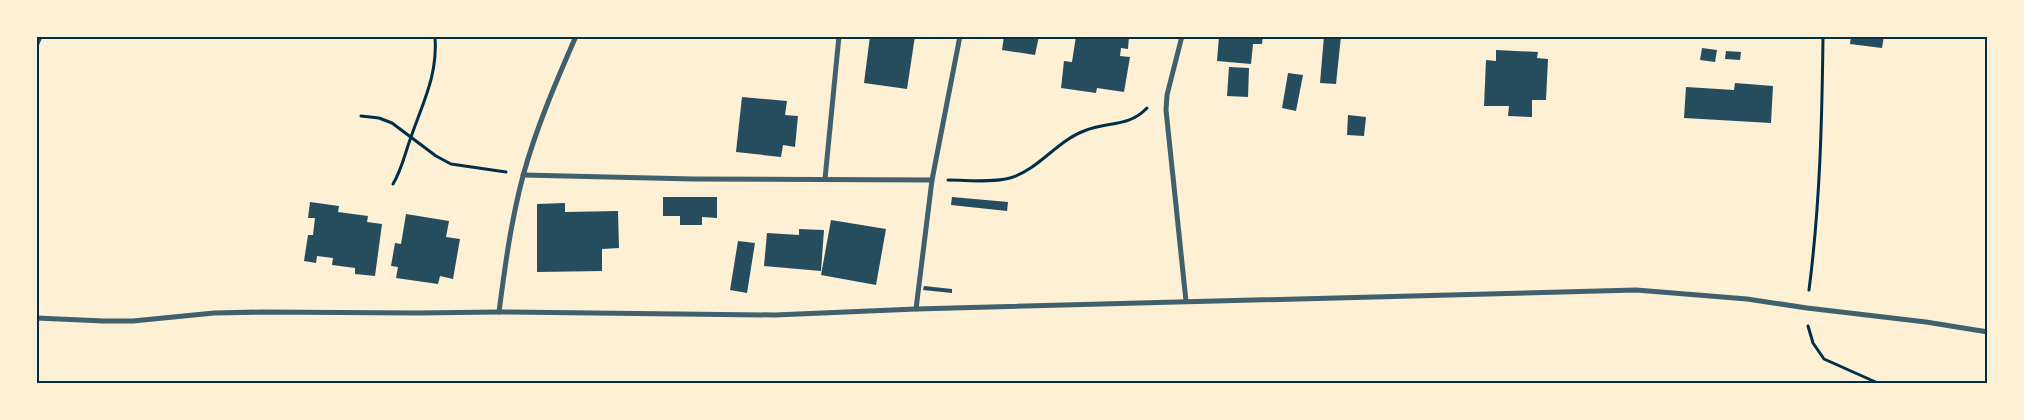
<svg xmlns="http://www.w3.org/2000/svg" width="2024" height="420" font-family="Barlow,sans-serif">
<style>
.building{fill:#264d5e}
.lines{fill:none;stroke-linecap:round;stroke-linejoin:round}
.path{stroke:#003049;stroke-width:3}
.minor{stroke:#3f606c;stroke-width:5}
.neatline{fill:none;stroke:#003049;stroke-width:2}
</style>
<rect width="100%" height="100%" fill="#fdf0d5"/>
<!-- building -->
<g class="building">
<polygon points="36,36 43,36 39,45 36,44"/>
<polygon points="870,36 915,36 907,89 864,83"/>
<polygon points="1004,36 1039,36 1035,55 1002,50"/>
<polygon points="1076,36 1129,36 1128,49 1121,48 1120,56 1130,57 1124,92 1097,88 1096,93 1061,88 1064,61 1072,62"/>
<polygon points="1219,36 1263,36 1262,44 1253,44 1251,64 1217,61"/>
<polygon points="1324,36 1341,36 1336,84 1320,83"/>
<polygon points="1851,36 1884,36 1882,48 1850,44"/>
<polygon points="1702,48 1717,50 1715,62 1700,60"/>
<polygon points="1496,50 1538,52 1537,58 1548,59 1546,100 1532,100 1532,117 1508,116 1509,106 1484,106 1486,60 1496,61"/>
<polygon points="1726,51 1741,52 1740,60 1725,59"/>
<polygon points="1229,67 1249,68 1248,97 1227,96"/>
<polygon points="1288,73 1303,75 1296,111 1282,108"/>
<polygon points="1735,83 1773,86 1771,123 1684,118 1686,87 1734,90"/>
<polygon points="742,97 787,101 785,115 798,116 795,147 783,145 781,157 736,152"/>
<polygon points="1348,115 1366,117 1364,136 1347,135"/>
<polygon points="663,197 717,197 717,218 702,217 702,225 680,225 680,216 663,216"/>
<polygon points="952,197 1008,202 1007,211 951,205"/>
<polygon points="310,202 339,206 338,212 368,216 367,222 382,224 375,276 355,274 355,268 332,265 333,258 317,256 316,263 304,261 308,235 313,235 315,218 308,218"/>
<polygon points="565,203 565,212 618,211 619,248 602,249 602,271 537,272 537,204"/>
<polygon points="406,214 449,221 446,237 460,239 453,279 440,276 438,284 396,278 398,267 391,266 395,243 401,244"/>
<polygon points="831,220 886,229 876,285 821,275"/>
<polygon points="799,229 824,230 821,271 764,266 767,233 799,235"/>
<polygon points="738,241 755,243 747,293 730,290"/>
<polygon points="924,286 952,289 952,293 923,290"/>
</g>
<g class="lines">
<!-- path -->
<g class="path">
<polyline points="361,116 379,118 392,123 436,156 451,164 506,172"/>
<path d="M948 180C968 180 991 183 1010 178 1038 170 1057 141 1084 131 1107 121 1128 128 1147 108"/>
<path d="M393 184C402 169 405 153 411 137 423 102 438 75 435 36"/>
<path d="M1809 290C1820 205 1822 121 1823 36"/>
<polyline points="1808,326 1813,343 1824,359 1880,384"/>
</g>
<!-- minor -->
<g class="minor">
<polyline points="1182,36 1167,95 1166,110 1186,301"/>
<polyline points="523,175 693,179 932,180"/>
<polyline points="825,179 839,36"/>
<polyline points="916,309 932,180 960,36"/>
<path d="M499 312C505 266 511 221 523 176 536 128 556 82 576 36"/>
<polyline points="36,318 104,321 133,321 214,313 262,312 417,313 499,312 775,315 916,309 1636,290 1747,299 1807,308 1926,322 1988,332"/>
</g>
</g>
<!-- border -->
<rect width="2024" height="420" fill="none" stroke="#fdf0d5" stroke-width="75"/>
<rect x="38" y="38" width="1948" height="344" class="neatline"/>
</svg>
